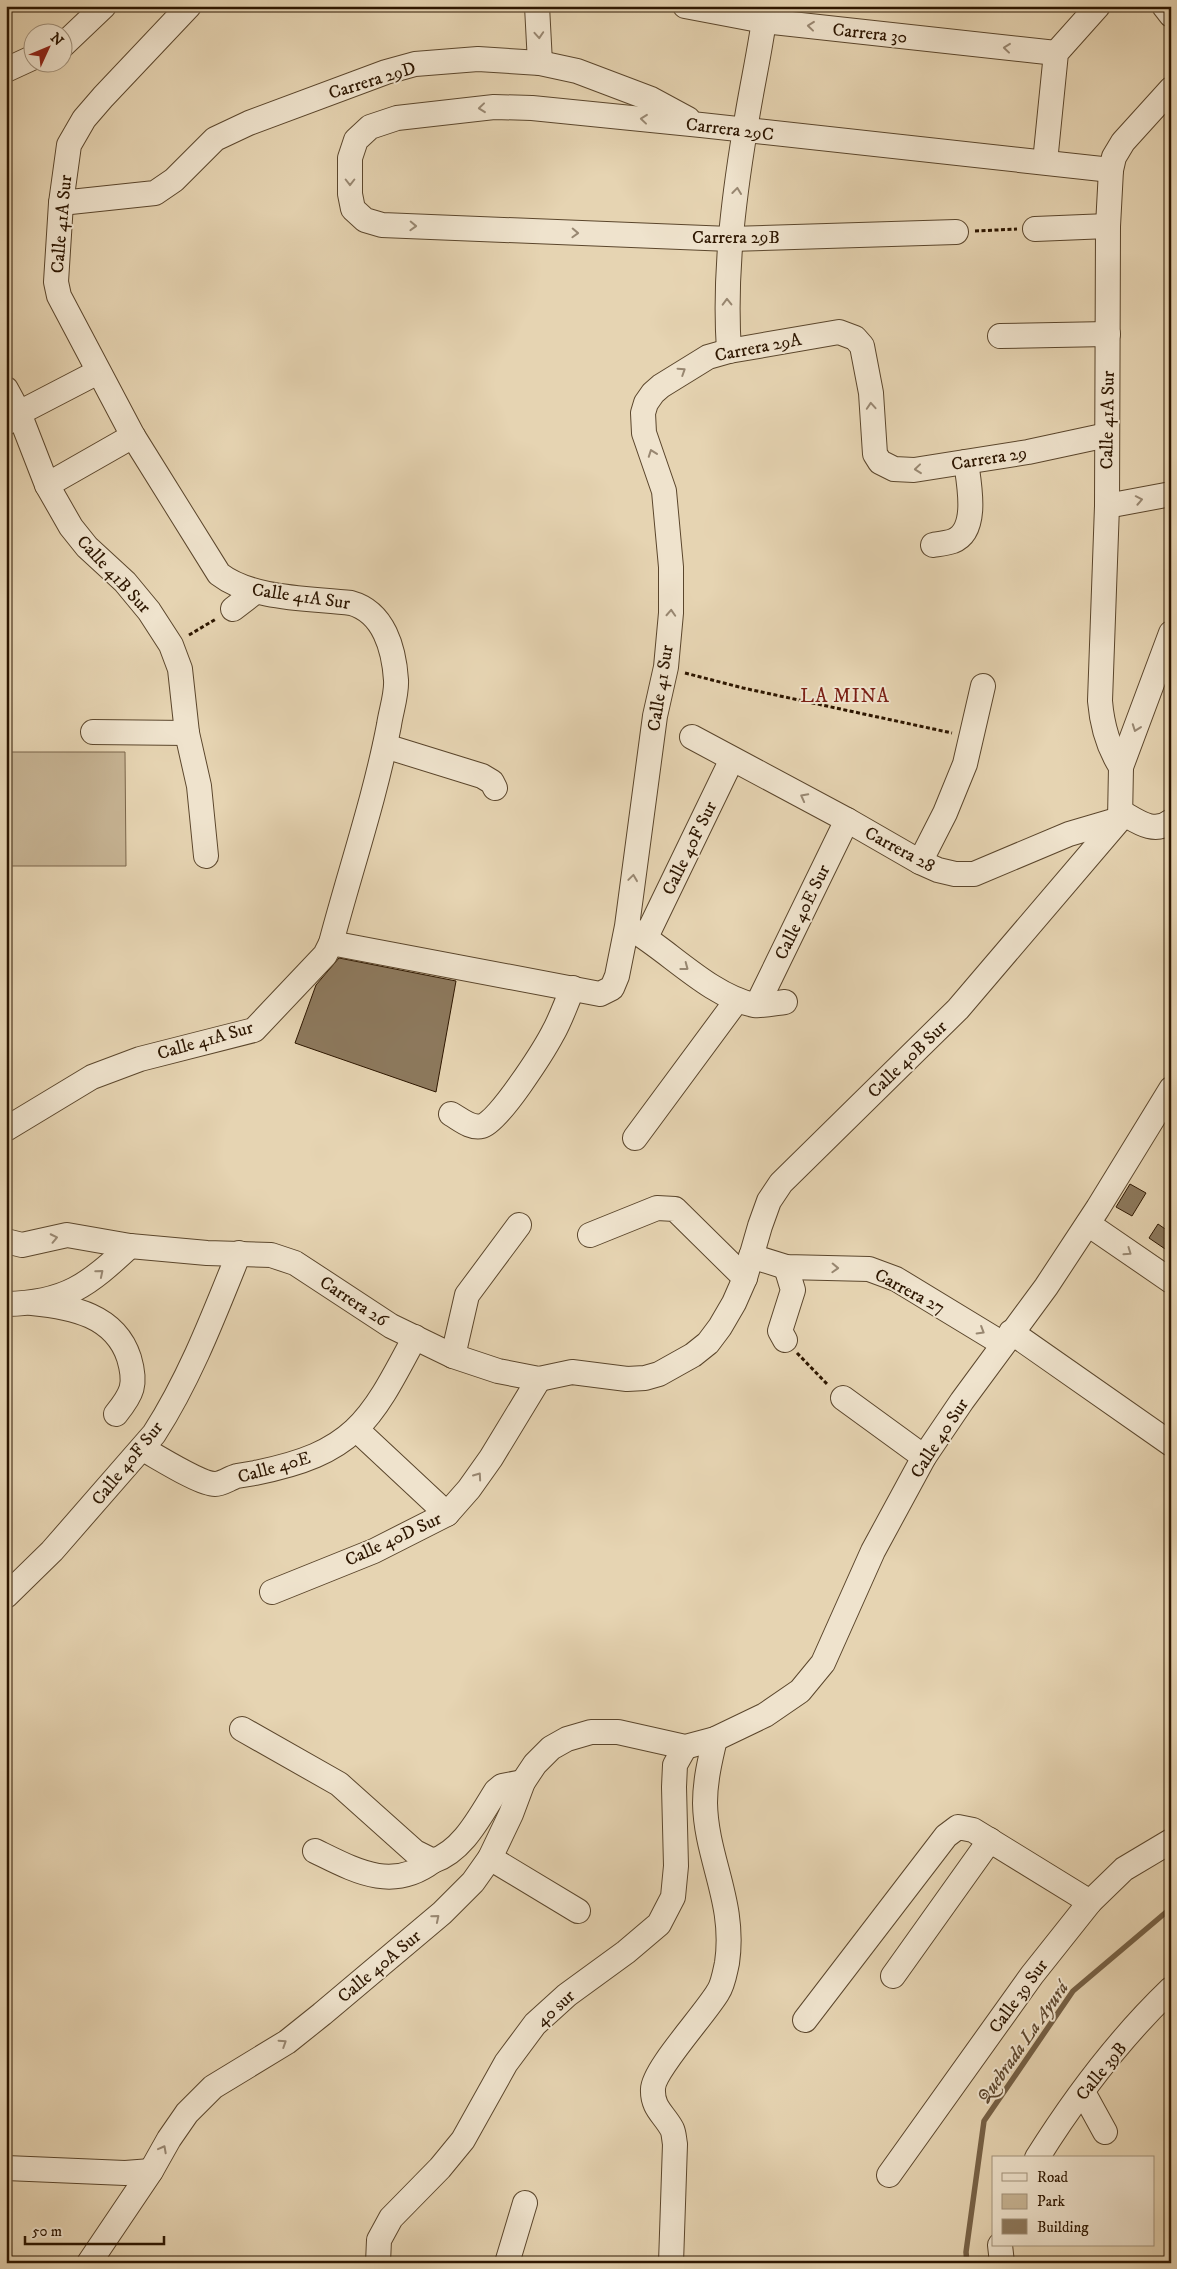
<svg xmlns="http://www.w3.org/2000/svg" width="1177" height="2269" font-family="'IM FELL DW Pica',serif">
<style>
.green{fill:#c7b494;stroke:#7a654a}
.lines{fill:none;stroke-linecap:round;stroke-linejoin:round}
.stream{stroke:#766146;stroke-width:5.5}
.building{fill:#8d795d;stroke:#2d1600}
.minor-casing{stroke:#5b462c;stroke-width:26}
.path{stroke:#2d1600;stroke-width:3;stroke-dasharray:4 2.5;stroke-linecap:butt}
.minor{stroke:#efe3cd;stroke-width:24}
.oneway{stroke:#988771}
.labels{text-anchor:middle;stroke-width:4;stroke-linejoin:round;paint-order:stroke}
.street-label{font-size:18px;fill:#2d1600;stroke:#efe3cd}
.neighbourhood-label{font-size:19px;letter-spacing:1px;fill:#7a1f14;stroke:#efe3cd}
.water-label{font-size:19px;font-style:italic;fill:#5e482f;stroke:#efe3cd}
</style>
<rect width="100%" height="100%" fill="#e6d4b2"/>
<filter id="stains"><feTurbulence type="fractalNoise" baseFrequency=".004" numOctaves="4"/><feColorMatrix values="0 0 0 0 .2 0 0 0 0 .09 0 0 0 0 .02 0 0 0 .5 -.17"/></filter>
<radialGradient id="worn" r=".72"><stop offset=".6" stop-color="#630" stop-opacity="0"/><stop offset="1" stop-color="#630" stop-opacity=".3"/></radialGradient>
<!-- green -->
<polygon class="green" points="6,752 125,752 126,866 6,866"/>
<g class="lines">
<!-- stream -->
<polyline class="stream" points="967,2263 966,2252 984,2121 1073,1991 1171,1908"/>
</g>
<!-- building -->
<g class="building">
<polygon points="339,958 456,981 436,1092 295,1043 316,985"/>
<polygon points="1130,1184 1146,1193 1132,1216 1116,1207"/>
<polygon points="1158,1224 1171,1233 1171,1253 1149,1238"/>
</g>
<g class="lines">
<defs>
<g id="minor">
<polyline points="537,6 540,63"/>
<polyline points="685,6 764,21 1056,53"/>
<polyline points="1164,6 1171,15"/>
<polyline points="62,46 104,6"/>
<polyline points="6,70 32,58"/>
<polyline points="1045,162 1056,53 1098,6"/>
<polyline points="61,203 155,193 174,180 215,139 249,123 386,72 415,64 478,59 540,63 577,71 651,99 688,119"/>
<polyline points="1035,229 1108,226"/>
<polyline points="956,232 730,239 382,225 365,220 353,209 350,194 350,158 356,140 370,127 397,118 494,107 532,108 701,125 1111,170"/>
<polyline points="1000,336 1108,334"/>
<path d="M729 351C724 277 733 203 745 130 751 89 761 48 766 6"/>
<polyline points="6,389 19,413 47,485 71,527 87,547 125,582 149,611 171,645 180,669 187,733 199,786 206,856"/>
<polyline points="6,423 19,413 98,372"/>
<polyline points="47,485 133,436"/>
<polyline points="1107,506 1171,494"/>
<path d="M933 545C939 544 947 543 953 541 979 531 969 484 966 462"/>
<polyline points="233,609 255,592"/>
<polyline points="93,732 187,733"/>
<polyline points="692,737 847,820 920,862 938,870 955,874 974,874 1069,834 1120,819"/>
<polyline points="385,746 482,776 492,782 495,788"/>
<path d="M1121 767C1108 747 1102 725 1100 701L1107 506 1108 226 1111 170 1114 157 1123 142 1171 89"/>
<path d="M1121 812C1137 821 1154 835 1171 821"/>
<polyline points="920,862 945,813 965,764 983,686"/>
<path d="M633 930C670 952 711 996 754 1005 764 1006 776 1003 785 1002"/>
<polyline points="646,937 732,759"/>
<polyline points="331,943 600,994 612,988 617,976 627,926 655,716 666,667 671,613 671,567 664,491 644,433 643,413 646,403 653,393 661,386 708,357 729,351 839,332 855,338 862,346 871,393 875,454 880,462 894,469 914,470 1028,452 1107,435"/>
<polyline points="757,1005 847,820"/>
<path d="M451 1114C460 1119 471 1129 482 1126 498 1123 544 1050 553 1033 561 1019 566 1003 573 988"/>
<path d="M6 1129 92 1077 140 1059 254 1030 325 955 331 943C350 871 375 798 389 725 391 711 397 694 396 680 394 649 384 612 351 603 310 598 253 600 219 574L133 436 59 296 56 282 61 203 69 145 84 119 103 97 189 6"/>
<polyline points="635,1138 737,1000"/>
<polyline points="1088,1224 1171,1281"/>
<polyline points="590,1235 657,1208 675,1209 745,1278"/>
<polyline points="6,1241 22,1245 67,1235 130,1246 207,1253 271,1255 295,1263 391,1326 453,1356 498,1371 539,1379 572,1372 627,1379 645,1378 659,1374 693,1355 708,1343 720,1327 734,1303 745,1278 760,1226 769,1201 781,1183 958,1009 1120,819 1121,767 1171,633"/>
<polyline points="751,1256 786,1267 869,1269 896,1279 1003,1344"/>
<path d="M32 1303C72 1307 115 1315 129 1358 137 1385 132 1394 116 1414"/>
<path d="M6 1304C66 1303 88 1285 130 1246"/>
<polyline points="1011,1332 1171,1444"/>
<polyline points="785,1340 780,1331 793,1290 786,1267"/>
<polyline points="453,1356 467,1295 519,1225"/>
<polyline points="843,1398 924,1457"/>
<polyline points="357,1430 447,1514"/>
<path d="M143 1449C158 1457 200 1484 215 1484 222 1484 230 1478 237 1476 243 1475 249 1474 255 1473 355 1453 370 1422 415 1337"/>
<polyline points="272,1592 374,1551 447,1514 469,1489 491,1458 539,1379"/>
<path d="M6 1596 52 1551 154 1434C190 1378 214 1315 239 1253"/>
<path d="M242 1729 339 1784 415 1852 433 1861C463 1851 480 1816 496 1791L502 1786 523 1782"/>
<path d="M315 1851C356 1871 392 1892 433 1861"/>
<polyline points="490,1858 578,1911"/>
<polyline points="893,1976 990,1840"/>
<polyline points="805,2020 946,1836 958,1827 973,1830 1090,1902"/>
<polyline points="1083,2092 1105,2132"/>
<path d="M1037 2158C1074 2099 1121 2037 1171 1989"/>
<polyline points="6,2168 125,2173 151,2171"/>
<polyline points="889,2175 1032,1975 1090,1902 1124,1869 1171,1841"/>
<polyline points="1000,2245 1002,2263"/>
<polyline points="89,2263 151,2171 169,2139 187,2113 213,2087 287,2042 322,2014 442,1913 473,1882 490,1858 511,1814 523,1782 535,1764 551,1748 567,1739 591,1732 618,1732 685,1747 715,1739 765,1715 800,1691 823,1663 873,1551 924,1457 962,1401 1046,1287 1098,1208 1171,1089"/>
<polyline points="378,2263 379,2240 391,2218 440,2168 463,2140 506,2063 535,2024 567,1995 626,1952 659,1924 673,1897 676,1866 674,1787 675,1765 685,1747"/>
<polyline points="507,2263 525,2203"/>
<path d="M671 2263 675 2144C674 2139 674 2133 672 2129 664 2114 652 2108 653 2089 653 2070 706 2013 718 1992 723 1985 725 1972 727 1963 736 1902 706 1859 705 1803 705 1781 710 1760 715 1739"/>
</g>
</defs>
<!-- minor casing -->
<use href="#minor" class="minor-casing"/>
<!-- path -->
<g class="path">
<polyline points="975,231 1017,229"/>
<polyline points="189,635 216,619"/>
<polyline points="685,673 743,688 952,733"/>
<polyline points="797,1353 828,1385"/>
<polyline points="1166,1867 1171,1875"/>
</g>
<!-- minor -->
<use href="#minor" class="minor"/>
</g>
<!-- one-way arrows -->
<defs><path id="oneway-chevron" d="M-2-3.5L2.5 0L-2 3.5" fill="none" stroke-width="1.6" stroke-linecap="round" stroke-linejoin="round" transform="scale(1.25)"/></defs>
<g class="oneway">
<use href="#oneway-chevron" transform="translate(811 26) rotate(-174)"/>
<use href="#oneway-chevron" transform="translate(539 35) rotate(86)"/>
<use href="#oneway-chevron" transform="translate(1007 48) rotate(-174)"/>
<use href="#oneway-chevron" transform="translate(482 108) rotate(174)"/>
<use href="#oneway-chevron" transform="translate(644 119) rotate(-174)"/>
<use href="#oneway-chevron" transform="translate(350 182) rotate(90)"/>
<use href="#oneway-chevron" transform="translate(737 191) rotate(-83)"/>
<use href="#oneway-chevron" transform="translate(413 226) rotate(2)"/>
<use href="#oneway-chevron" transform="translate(575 233) rotate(2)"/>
<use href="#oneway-chevron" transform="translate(727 302) rotate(-91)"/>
<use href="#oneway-chevron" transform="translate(682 371) rotate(-33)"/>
<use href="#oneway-chevron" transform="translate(871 406) rotate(-94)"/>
<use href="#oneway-chevron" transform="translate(652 453) rotate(-110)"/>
<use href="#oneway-chevron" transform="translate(918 469) rotate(174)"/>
<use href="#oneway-chevron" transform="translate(1139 500) rotate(-11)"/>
<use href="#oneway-chevron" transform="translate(671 613) rotate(-87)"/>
<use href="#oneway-chevron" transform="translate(1136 728) rotate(110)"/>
<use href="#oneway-chevron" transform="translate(804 797) rotate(-152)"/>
<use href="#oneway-chevron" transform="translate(633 878) rotate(-82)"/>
<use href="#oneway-chevron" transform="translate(685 967) rotate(37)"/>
<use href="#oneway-chevron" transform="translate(54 1238) rotate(-12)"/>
<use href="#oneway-chevron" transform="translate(1128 1252) rotate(35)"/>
<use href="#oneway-chevron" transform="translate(835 1268) rotate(2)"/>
<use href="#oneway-chevron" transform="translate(100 1273) rotate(-40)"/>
<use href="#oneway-chevron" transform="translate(981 1331) rotate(31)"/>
<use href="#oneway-chevron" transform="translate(478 1476) rotate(-55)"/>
<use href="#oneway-chevron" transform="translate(436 1918) rotate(-40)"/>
<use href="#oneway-chevron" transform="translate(283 2043) rotate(-33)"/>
<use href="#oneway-chevron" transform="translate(163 2149) rotate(-62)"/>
</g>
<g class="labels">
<!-- street labels -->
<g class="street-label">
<text transform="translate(870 33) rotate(6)" y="6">Carrera 30</text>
<text transform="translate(372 80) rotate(-17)" y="6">Carrera 29D</text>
<text transform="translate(730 129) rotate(7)" y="6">Carrera 29C</text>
<text transform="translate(61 224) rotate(-85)" y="6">Calle 41A Sur</text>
<text x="736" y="243">Carrera 29B</text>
<text transform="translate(758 347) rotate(-11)" y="6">Carrera 29A</text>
<text transform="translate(1107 420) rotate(-89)" y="6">Calle 41A Sur</text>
<text transform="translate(989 458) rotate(-9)" y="6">Carrera 29</text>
<text transform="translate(114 574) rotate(47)" y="6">Calle 41B Sur</text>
<text transform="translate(301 596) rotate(8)" y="6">Calle 41A Sur</text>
<text transform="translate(660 688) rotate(-81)" y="6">Calle 41 Sur</text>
<text transform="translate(689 848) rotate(-64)" y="6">Calle 40F Sur</text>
<text transform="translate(900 849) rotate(28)" y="6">Carrera 28</text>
<text transform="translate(802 912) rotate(-64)" y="6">Calle 40E Sur</text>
<text transform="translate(205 1040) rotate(-16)" y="6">Calle 41A Sur</text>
<text transform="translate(907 1059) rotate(-44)" y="6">Calle 40B Sur</text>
<text transform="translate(910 1291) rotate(28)" y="6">Carrera 27</text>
<text transform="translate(354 1301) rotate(33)" y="6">Carrera 26</text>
<text transform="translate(939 1438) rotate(-57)" y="6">Calle 40 Sur</text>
<text transform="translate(127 1463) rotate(-51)" y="6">Calle 40F Sur</text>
<text transform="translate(274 1467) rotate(-16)" y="6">Calle 40E</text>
<text transform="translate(393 1539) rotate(-25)" y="6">Calle 40D Sur</text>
<text transform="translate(379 1966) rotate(-40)" y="6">Calle 40A Sur</text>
<text transform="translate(1018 1996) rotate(-54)" y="6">Calle 39 Sur</text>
<text transform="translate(555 2008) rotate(-42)" y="6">40 sur</text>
<text transform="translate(1101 2071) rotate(-51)" y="6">Calle 39B</text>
</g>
<!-- neighbourhood labels -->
<g class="neighbourhood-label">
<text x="845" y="702">LA MINA</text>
</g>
<!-- water labels -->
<g class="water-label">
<text transform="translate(1022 2042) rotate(-55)" y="7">Quebrada La Ayurá</text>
</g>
</g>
<!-- margin -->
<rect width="1177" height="2269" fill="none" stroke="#e6d4b2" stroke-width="25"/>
<rect x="8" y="8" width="1162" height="2254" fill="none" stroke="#2d1600" stroke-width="2.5"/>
<rect x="12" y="12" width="1152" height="2244" fill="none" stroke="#2d1600"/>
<!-- legend -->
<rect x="992" y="2156" width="162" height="90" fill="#efe3cd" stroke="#a1917b"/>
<rect x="1002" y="2173" width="25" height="8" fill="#efe3cd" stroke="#a1917b"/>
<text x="1037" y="2182" font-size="15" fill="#2d1600">Road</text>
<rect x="1002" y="2194" width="25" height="15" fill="#c7b494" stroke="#a1917b"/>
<text x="1037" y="2206" font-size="15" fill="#2d1600">Park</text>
<rect x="1002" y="2219" width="25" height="15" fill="#8d795d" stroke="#a1917b"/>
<text x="1037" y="2232" font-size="15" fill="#2d1600">Building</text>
<!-- north arrow -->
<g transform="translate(48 48) rotate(46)"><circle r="24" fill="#efe3cd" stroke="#a1917b"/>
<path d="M0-4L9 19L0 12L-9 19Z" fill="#8f2418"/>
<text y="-8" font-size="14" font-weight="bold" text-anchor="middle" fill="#2d1600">N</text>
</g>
<!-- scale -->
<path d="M25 2236v8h139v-8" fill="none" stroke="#2d1600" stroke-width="2.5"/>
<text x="32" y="2236" font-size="15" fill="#2d1600" stroke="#efe3cd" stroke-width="4" paint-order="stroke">50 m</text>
<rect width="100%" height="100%" filter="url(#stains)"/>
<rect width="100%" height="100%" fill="url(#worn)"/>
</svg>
